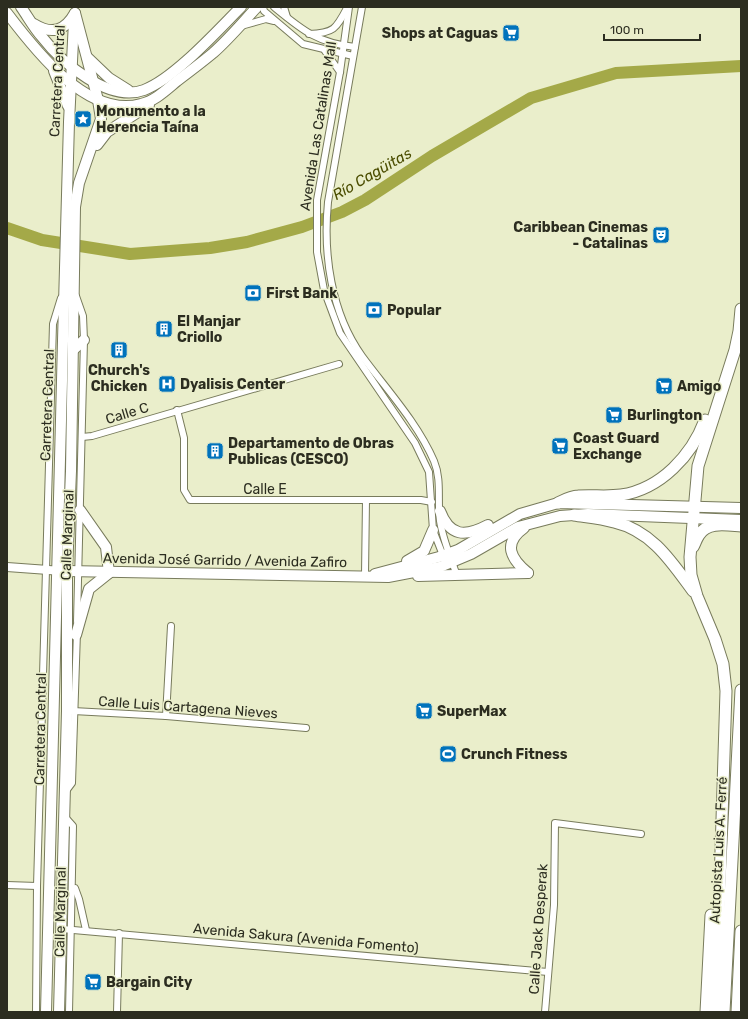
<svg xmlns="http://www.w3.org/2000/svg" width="748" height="1019" font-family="Rubik,sans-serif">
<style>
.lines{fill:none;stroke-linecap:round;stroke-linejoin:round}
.river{stroke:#a4a948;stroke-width:12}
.minor-casing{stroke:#787b5c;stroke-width:8}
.tertiary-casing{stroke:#787b5c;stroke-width:10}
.primary-casing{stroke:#787b5c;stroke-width:12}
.motorway-casing{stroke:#787b5c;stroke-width:13}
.minor{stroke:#fff;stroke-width:6}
.tertiary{stroke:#fff;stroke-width:8}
.primary{stroke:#fff;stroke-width:10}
.motorway{stroke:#fff;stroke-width:11}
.labels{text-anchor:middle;stroke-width:3;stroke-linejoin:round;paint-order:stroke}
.poi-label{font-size:14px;font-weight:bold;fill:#2c2d20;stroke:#eaeecb;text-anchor:start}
.street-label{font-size:14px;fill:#2c2d20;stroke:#eaeecb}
.water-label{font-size:15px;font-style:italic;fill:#4b4d00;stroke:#eaeecb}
</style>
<rect width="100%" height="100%" fill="#eaeecb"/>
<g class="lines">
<!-- river -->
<polyline class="river" points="7,228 42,240 130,254 210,248 247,242 302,227 342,212 365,200 432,156 531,98 616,73 741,66"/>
<defs>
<g id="minor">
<polyline points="263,7 264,11 303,44 353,56"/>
<path d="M274 7C302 30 317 43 355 47"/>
<polyline points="284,7 287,17"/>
<polyline points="349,7 340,72 317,200 317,252 324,290 340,333 415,443 429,472 433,530 444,558"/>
<path d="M362 7 328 202C323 254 331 313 362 356 387 390 417 422 434 461 442 480 437 501 440 521 443 540 451 558 457 576"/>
<polyline points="241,26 266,19 274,21"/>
<path d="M309 34C334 33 336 29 347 8"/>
<polyline points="325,51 340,72"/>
<polyline points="76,296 83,316 84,340 77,621"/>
<polyline points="177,410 184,438 184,490 190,500 421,500 432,502"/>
<polyline points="82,437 92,436 339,364"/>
<polyline points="365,575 366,500"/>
<polyline points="73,711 166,716 306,728"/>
<polyline points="166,716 171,626"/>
<polyline points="66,791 72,783 77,632"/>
<polyline points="65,817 73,826 69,1012"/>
<polyline points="7,885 37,886"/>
<polyline points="75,888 79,899 86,930"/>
<polyline points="62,929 548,972"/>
<polyline points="36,1012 37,886 53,324 61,298"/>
<polyline points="117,1012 119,933"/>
<polyline points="545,1012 554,905 555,823 641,834"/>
</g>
<polyline id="tertiary" points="7,567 62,571"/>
<g id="primary">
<path d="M21 7C28 17 34 28 42 37 62 63 109 103 144 90 174 79 218 30 241 7"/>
<path d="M7 13C35 50 88 119 141 104 155 101 166 90 177 81 189 72 201 63 213 53 229 39 243 22 257 7"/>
<path d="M34 24C52 35 65 31 75 13"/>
<polyline points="87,57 109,78 128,90"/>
<polyline points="54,71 68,106"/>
<polyline points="97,145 107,132 149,105"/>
<polyline points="73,350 84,340"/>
<polyline points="80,510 106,547 109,573"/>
<path d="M440 511C450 537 465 537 488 525"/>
<path d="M524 528C502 544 511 559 528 573"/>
<polyline points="407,561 424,551 433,530"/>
<polyline points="67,571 388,577 440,567 471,554 518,527 560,516 588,514 741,520"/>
<polyline points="375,574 439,557 458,550 520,514 558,503 741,508"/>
<polyline points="418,576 528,573"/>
<polyline points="76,635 89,589 109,573"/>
<polyline points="46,1012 63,341 69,122 74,21"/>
<polyline points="59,1012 67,711 67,571 71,471 75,207 79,183 101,119 98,100 75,13"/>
</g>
<g id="motorway">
<path d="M558 503C564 500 571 496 578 496 593 495 607 497 621 495 661 489 692 455 705 420"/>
<path d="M574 515C587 517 601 518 614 522 652 531 671 561 693 591"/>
<path d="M693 547C695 544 696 539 699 535 707 521 727 525 741 526"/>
<polyline points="706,1012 711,915"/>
<polyline points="716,1012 726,691 723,664 715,639 697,596 691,575 690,557 698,466 735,350 739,331 741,309"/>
<polyline points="724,1012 741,690"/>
<polyline points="737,1012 741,931"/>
</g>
</defs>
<!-- minor casing -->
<use href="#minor" class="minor-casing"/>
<!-- tertiary casing -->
<use href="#tertiary" class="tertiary-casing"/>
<!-- primary casing -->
<use href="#primary" class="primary-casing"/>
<!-- motorway casing -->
<use href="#motorway" class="motorway-casing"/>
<!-- minor -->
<use href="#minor" class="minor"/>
<!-- tertiary -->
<use href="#tertiary" class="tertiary"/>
<!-- primary -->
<use href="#primary" class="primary"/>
<!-- motorway -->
<use href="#motorway" class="motorway"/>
</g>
<!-- icons -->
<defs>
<symbol id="supermarket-square" viewBox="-11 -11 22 22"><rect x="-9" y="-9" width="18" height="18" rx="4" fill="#0072bc" stroke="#eaeecb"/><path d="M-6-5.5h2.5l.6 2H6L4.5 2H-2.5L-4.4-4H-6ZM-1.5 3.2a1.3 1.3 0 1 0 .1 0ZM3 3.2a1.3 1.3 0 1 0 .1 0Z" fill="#fff"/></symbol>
<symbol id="sight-square" viewBox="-11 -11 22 22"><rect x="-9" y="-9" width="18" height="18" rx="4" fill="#0072bc" stroke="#eaeecb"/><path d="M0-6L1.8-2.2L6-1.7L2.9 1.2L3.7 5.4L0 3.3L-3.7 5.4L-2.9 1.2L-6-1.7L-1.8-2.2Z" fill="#fff"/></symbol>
<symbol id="theatre-square" viewBox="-11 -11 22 22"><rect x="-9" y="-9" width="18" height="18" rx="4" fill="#0072bc" stroke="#eaeecb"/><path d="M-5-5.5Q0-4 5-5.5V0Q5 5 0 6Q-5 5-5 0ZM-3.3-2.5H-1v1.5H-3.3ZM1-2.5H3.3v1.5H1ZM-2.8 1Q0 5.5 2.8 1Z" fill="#fff"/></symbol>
<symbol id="bank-square" viewBox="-11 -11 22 22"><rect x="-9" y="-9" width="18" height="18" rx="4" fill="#0072bc" stroke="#eaeecb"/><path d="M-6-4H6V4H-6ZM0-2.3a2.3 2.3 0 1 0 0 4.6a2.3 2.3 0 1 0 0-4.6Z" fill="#fff"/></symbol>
<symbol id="building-square" viewBox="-11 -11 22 22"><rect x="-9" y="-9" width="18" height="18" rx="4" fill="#0072bc" stroke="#eaeecb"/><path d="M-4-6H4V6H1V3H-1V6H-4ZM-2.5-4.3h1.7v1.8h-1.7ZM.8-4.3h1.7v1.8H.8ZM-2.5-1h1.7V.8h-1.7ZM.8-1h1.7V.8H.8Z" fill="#fff"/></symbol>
<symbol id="hospital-square" viewBox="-11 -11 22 22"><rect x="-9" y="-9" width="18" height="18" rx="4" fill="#0072bc" stroke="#eaeecb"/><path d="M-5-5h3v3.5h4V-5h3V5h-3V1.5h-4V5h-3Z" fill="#fff"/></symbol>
<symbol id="stadium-square" viewBox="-11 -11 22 22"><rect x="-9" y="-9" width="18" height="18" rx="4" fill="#0072bc" stroke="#eaeecb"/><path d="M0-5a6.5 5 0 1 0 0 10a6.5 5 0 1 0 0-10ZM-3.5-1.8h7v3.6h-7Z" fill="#fff"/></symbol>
</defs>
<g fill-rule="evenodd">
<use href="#supermarket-square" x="501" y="23" width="20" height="20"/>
<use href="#sight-square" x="73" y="109" width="20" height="20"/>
<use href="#theatre-square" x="651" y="225" width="20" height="20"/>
<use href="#bank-square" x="243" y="283" width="20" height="20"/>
<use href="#bank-square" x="364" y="300" width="20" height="20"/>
<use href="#building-square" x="154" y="319" width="20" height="20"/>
<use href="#building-square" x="109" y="340" width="20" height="20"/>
<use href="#hospital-square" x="157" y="374" width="20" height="20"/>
<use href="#supermarket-square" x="654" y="376" width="20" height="20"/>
<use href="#supermarket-square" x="604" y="405" width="20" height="20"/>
<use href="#supermarket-square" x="550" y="436" width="20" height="20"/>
<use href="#building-square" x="205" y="441" width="20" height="20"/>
<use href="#supermarket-square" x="414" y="701" width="20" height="20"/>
<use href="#stadium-square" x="438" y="744" width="20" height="20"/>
<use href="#supermarket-square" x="83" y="972" width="20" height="20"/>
</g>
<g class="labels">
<!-- poi labels -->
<g class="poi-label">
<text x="498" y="38" text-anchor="end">Shops at Caguas</text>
<text x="96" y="116">Monumento a la<tspan x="96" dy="16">Herencia Taína</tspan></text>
<text x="648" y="232" text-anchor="end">Caribbean Cinemas<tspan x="648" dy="16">- Catalinas</tspan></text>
<text x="266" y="298">First Bank</text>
<text x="387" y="315">Popular</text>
<text x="177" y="326">El Manjar<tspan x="177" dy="16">Criollo</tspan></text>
<text x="119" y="375" text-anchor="middle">Church's<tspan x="119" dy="16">Chicken</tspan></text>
<text x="180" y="389">Dyalisis Center</text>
<text x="677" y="391">Amigo</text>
<text x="627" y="420">Burlington</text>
<text x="573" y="443">Coast Guard<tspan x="573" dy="16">Exchange</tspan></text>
<text x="228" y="448">Departamento de Obras<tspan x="228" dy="16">Publicas (CESCO)</tspan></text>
<text x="437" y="716">SuperMax</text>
<text x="461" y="759">Crunch Fitness</text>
<text x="106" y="987">Bargain City</text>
</g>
<!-- street labels -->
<g class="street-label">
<text transform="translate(57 81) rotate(-87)" y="5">Carretera Central</text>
<text transform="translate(318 126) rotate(-81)" y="5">Avenida Las Catalinas Mall</text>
<text transform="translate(47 405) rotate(-88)" y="5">Carretera Central</text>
<text transform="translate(127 413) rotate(-17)" y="5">Calle C</text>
<text x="265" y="494">Calle E</text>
<text transform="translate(67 535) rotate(-88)" y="5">Calle Marginal</text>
<text transform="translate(225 560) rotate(1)" y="5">Avenida José Garrido / Avenida Zafiro</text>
<text transform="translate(188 707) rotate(4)" y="5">Calle Luis Cartagena Nieves</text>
<text transform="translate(40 729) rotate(-89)" y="5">Carretera Central</text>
<text transform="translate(718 850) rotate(-87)" y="5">Autopista Luis A. Ferré</text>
<text transform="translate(60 912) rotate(-89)" y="5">Calle Marginal</text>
<text transform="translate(538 929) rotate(-86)" y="5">Calle Jack Desperak</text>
<text transform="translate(306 938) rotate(5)" y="5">Avenida Sakura (Avenida Fomento)</text>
</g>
<!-- water labels -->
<g class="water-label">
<text transform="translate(372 174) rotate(-30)" y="5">Río Cagüitas</text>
</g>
</g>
<!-- border -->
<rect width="748" height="1019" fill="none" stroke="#2c2d20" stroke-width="16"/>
<!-- scale -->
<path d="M604 34v6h96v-6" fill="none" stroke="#2c2d20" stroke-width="2"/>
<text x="610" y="34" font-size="12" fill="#2c2d20" stroke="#eaeecb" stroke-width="3" paint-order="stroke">100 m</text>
</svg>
